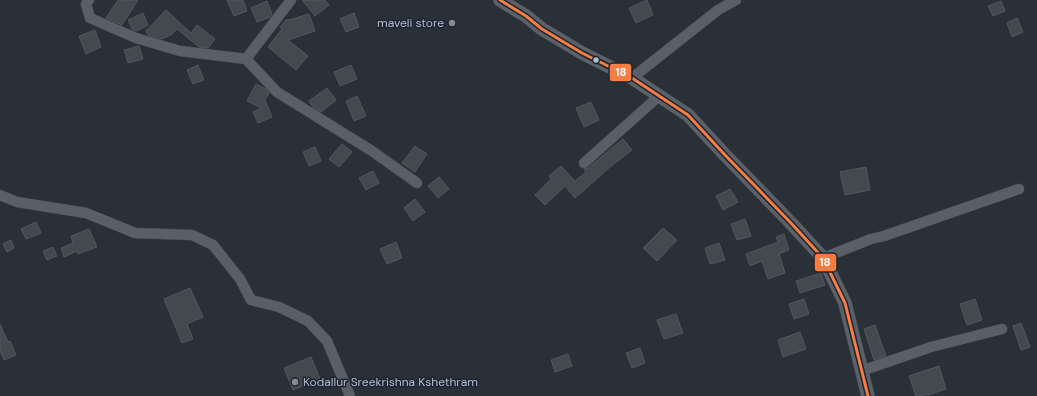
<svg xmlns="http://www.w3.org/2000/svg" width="1037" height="396" font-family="'DM Sans',sans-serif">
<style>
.building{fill:#444950;stroke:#52575f}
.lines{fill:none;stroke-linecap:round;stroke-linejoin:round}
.minor-casing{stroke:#484c53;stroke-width:11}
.major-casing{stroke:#484c55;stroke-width:14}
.minor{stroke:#5a5e66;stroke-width:10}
.major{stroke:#5c6168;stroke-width:13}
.bus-1-casing{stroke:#1d2633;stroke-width:6}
.bus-1{stroke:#f77d43;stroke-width:3}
.poi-dot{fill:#848b96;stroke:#1d2633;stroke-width:1.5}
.bus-dot{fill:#b4bcc9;stroke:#1d2633;stroke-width:1.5}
.labels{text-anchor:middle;stroke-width:3;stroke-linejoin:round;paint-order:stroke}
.poi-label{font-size:12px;fill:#b4bcc9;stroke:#1d2633;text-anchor:end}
.line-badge{stroke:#1d2633;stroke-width:1.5}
.badge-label{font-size:11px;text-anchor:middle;font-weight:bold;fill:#fff}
</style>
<rect width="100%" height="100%" fill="#2a3038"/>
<!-- building -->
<g class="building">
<polygon points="118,0 138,0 122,25 106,18"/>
<polygon points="227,0 243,0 247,11 234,16"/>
<polygon points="302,0 325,0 329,5 315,16"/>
<polygon points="647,0 653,15 636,23 629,8"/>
<polygon points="267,1 272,14 270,17 257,22 251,8"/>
<polygon points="1001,1 1005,11 993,16 988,6"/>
<polygon points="166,10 191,33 197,25 215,39 208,48 199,47 177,29 171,35 162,39 148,35 146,31"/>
<polygon points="143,13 148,25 136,31 132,29 128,20"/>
<polygon points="354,13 359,27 346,32 340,19"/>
<polygon points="309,14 315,31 288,40 308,56 296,70 268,47 282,29 280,27 287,19 289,20"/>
<polygon points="1017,18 1023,32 1012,37 1007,23"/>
<polygon points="95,30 101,47 86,54 79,36"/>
<polygon points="139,46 143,59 128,63 124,50"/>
<polygon points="198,65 204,80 193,84 187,70"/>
<polygon points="351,65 357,79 340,86 334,72"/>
<polygon points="256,84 266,89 269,93 265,100 272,117 258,123 253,112 261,108 247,101"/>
<polygon points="327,88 336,100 321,112 313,107 309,101"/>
<polygon points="357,96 366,116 354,121 346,101"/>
<polygon points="591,102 599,120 584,127 576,108"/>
<polygon points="623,139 632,150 610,167 575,198 565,186 545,205 535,195 551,179 549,176 561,166 575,181 586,172 584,169 588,168"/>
<polygon points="342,144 352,152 339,167 329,159"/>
<polygon points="415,146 427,154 415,172 402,163"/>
<polygon points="315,147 321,161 309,166 303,152"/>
<polygon points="866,167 870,190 845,195 840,172"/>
<polygon points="373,171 379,183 366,190 359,178"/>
<polygon points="439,177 449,189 438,198 428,186"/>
<polygon points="730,189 738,202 723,210 716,196"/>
<polygon points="415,199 425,212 413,221 404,208"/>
<polygon points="745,219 751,236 737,240 731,224"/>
<polygon points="36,222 41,233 26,239 21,229"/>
<polygon points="663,228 677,240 657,261 643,248"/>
<polygon points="89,229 97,247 78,254 77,251 64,257 61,248 73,243 71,236"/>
<polygon points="784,234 789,250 779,254 785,273 768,279 762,261 750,266 746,254 778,242 776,237"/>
<polygon points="11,240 14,248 7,252 3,244"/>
<polygon points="396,242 402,258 387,264 380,249"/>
<polygon points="719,243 725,260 710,264 705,248"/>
<polygon points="53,247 57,256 47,260 43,251"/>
<polygon points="821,273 825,285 800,293 796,281"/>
<polygon points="190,288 203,317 187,324 193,339 182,343 164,299"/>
<polygon points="804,299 809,314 794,319 789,304"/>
<polygon points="975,299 982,320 967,325 960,304"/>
<polygon points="676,314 683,333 664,339 657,320"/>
<polygon points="1021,323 1030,347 1021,350 1013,326"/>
<polygon points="0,324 8,342 10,341 16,355 4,360 0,351"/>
<polygon points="875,325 886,356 874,360 864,329"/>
<polygon points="800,332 806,349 783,357 778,340"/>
<polygon points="640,348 645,363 632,368 626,353"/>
<polygon points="568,354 572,366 555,372 551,360"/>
<polygon points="311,357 320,379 293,390 284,368"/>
<polygon points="939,366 946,389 928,395 928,394 921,396 916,396 909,376"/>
</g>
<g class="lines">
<defs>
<g id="minor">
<polyline points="89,0 86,4 90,18 136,38 180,51 246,59 291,0"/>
<polyline points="246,59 277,92 372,151 417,183"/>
<polyline points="632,78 718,10 736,0"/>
<polyline points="584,163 659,96"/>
<polyline points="0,195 17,202 86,213 135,233 192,235 213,245 240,279 251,300 279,307 308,321 327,341 350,396"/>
<polyline points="823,258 871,239 884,236 1019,189"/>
<polyline points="861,371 931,347 1002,329"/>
</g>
<polyline id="major" points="500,0 526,16 542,29 582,53 632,78 688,115 725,155 790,222 823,258 845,303 868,396"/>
</defs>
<!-- minor casing -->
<use href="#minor" class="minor-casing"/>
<!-- major casing -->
<use href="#major" class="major-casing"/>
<!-- minor -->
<use href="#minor" class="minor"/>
<!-- major -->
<use href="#major" class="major"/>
<defs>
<polyline id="bus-1" points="500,0 526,16 542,29 582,53 632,78 688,115 725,155 790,222 823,258 845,303 868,396"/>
</defs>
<!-- bus-1 casing -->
<use href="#bus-1" class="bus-1-casing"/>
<!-- bus-1 -->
<use href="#bus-1" class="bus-1"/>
</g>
<!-- markers -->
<g class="poi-dot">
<circle cx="452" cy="23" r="4"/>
<circle cx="295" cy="382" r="4"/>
</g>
<circle class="bus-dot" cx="596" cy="60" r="3.5"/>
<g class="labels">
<!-- poi labels -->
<g class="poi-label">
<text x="444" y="27">maveli store</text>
<text x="303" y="386" text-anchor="start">Kodallur Sreekrishna Kshethram</text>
</g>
</g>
<g class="line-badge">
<rect x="609" y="63" width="23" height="19" rx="4" fill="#f77d43"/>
<rect x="814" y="253" width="23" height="19" rx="4" fill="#f77d43"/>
</g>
<g class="badge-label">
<text x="621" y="76">18</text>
<text x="825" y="266">18</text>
</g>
</svg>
